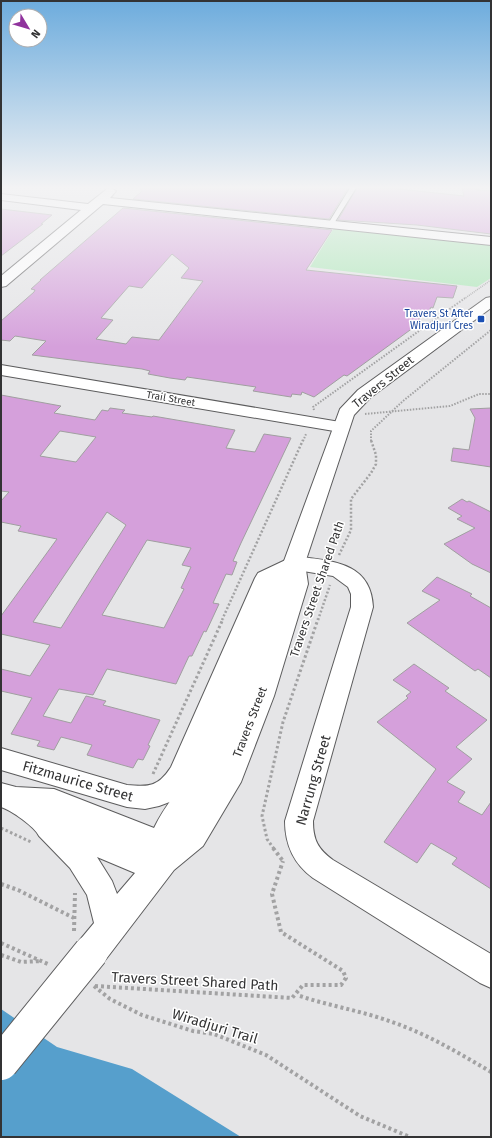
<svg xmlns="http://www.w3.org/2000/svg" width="492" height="1138" font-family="'Fira Sans',sans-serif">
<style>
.green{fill:#ade8b8}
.water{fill:#569fcc}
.building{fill:#d5a0db;stroke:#a09fa0;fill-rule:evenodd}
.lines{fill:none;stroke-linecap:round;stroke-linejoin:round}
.service-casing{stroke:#5c5c5d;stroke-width:2}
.minor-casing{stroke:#5c5c5d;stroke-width:2}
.tertiary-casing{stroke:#5c5c5d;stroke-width:2}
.secondary-casing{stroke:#5c5c5d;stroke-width:2}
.path-far4{stroke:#a2a2a3;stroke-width:1.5;stroke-dasharray:1 1;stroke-linecap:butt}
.path-far3{stroke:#a2a2a3;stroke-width:2;stroke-dasharray:1.5 1.5;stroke-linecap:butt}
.path-far2{stroke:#a2a2a3;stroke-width:2.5;stroke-dasharray:2 2;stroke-linecap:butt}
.path-far1{stroke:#a2a2a3;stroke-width:3;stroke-dasharray:2.5 2.5;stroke-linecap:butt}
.path{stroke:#a2a2a3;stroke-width:4;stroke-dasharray:3 3;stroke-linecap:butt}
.service{fill:#fff;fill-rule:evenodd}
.minor{fill:#fff;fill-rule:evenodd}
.tertiary{fill:#fff;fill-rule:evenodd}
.secondary{fill:#fff;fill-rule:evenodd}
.secondary-bridge-casing{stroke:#5c5c5d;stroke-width:36;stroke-linecap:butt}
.secondary-bridge{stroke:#fff;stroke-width:34}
.transit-dot{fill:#1a4fb4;stroke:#fff;stroke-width:1.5}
.labels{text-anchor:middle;stroke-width:3;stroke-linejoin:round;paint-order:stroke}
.far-transit-label{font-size:10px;fill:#164399;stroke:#fff;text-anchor:end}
.far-street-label{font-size:10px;fill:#333334;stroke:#fff}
.street-label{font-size:12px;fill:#333334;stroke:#fff}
.near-street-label{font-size:14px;fill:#333334;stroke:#fff}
</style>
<rect width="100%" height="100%" fill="#e5e5e7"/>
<!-- green -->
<polygon class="green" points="334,228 491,244 491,278 477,287 310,267"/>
<!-- water -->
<polygon class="water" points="1,1009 57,1047 132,1069 241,1137 1,1137"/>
<!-- building -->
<g class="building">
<polygon points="141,188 348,188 329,219 133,199 141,192"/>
<polygon points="357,188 389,188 464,196 462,188 477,188 477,190 491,191 491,234 417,225 338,220"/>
<path d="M123 208 332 230 306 270 457 286 453 298 437 297 433 308 431 307 429 311H422L417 325 347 376 344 375 314 397 302 392 301 395 292 394 291 397 253 391 256 387 187 377 185 380 170 378 148 374 150 371 142 369 32 355 46 341 15 336 10 341 1 340V321L34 292 35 290 31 289 41 280H40ZM172 254 189 268 181 278 203 281 159 340 132 337 126 344 96 339 113 320 101 318 129 286 142 288Z"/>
<polygon points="1,209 52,215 41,224 43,224 1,256"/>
<path d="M1 395 61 406 54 413 95 420 102 410 108 411 110 408 125 410 122 413 152 417 153 416 235 430 226 448 255 452 264 434 291 438 241 543 233 561 237 562 232 575 226 574 213 603 219 604 206 632 204 631 192 656H189L176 684 107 669 93 695 59 689 43 716 71 723 86 696 106 701 103 705 160 720 148 745 150 746 143 760 138 759 133 768 87 755 92 745 61 737 54 750 37 746 40 741 11 734 32 698 1 691V669L30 676 50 645 1 634V616L57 539 18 531 21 526 1 522V501L9 492 1 491ZM60 431 96 437 76 462 40 456ZM107 512 126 525 61 628 33 622ZM147 540 191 548 182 565 191 567 181 588 184 589 164 628 102 615Z"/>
<polygon points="491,408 491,467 451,461 453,448 469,450 475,418 470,409"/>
<polygon points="462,499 467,502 469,501 491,512 491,573 472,564 444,544 475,528 457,519 462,516 448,508"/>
<polygon points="437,577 472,594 470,596 491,608 491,678 478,669 475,671 407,623 440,600 422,591"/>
<polygon points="414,664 449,688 445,691 487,720 456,747 472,759 447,782 465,792 458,802 482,815 491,802 491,889 452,864 457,858 431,843 417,863 384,842 436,769 377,722 408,698 406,696 411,692 393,680"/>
</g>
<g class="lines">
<defs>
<polygon id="service" points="350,188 356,188 333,225 329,225 328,224"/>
<g id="minor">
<polygon points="111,188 116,191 110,198 491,237 491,245 103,204 6,286 1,287 1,276 81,210 1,200 1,194 88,204 107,189"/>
<path d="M294 556C330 561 371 561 373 607L313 821C313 840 318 849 333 860L491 954V988L480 983 313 878C294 864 285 845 285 821L351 607V594L348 587 333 576 297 570 275 582 195 773 186 789 175 800 159 806 145 809 127 807 1 770V748L127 785C149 787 158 787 171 767L255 578 258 573Z"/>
</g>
<polygon id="tertiary" points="1,365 340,422 346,423 349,427 346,431 340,432 1,375"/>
<path id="secondary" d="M491 297V308L370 398 354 415 305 563 308 584 274 696 241 782 203 846 174 870 103 963 91 968 79 963 75 952 79 941 94 923 87 895 70 868 39 836C35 827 11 810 1 807V783L16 787 54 789 154 828C166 802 187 782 199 756L269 582 284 561 340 409 358 390 486 298ZM97 857 135 873 117 894 112 881Z"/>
</defs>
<!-- service casing -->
<use href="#service" class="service-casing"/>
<!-- minor casing -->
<use href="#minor" class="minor-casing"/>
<!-- tertiary casing -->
<use href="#tertiary" class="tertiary-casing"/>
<!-- secondary casing -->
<use href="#secondary" class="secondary-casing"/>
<!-- path-far4 -->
<polyline class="path-far4" points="464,299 491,280"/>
<!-- path-far3 -->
<g class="path-far3">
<polyline points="314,410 313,407 465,298"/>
<polyline points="365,414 450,406 479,394 491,394"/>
<polyline points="303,441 306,434"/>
<polyline points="371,441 371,431 403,401 491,330"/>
</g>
<!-- path-far2 -->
<g class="path-far2">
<polyline points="339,555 351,530 351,499 371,473 376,464 376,455 371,440"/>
<polyline points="222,620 303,440"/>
<polyline points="318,620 330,585"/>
</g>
<!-- path-far1 -->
<g class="path-far1">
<polyline points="153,774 223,619"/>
<polyline points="1,828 31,842"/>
<polyline points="274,849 267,839 262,816 283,722 318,619"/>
</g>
<!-- path -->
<g class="path">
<polyline points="273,848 283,861"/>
<polyline points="1,884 18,890 74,918"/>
<polyline points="74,931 75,893"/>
<polyline points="1,943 50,965"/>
<polyline points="1,955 21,962 42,961"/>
<polyline points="94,986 110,999 142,1015 193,1031 214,1034 266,1055 360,1116 410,1137"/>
<polyline points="95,986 292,998 303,985 341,985 346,978 343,971 281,932 272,894 283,861"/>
<path d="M300 996C330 1006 362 1011 392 1022 427 1034 459 1053 491 1072"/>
</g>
<!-- service -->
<use href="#service" class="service"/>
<!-- minor -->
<use href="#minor" class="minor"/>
<!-- tertiary -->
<use href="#tertiary" class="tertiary"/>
<!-- secondary -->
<use href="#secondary" class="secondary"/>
<defs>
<polyline id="secondary-bridge" points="1,1063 91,952"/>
</defs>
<!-- secondary-bridge casing -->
<use href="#secondary-bridge" class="secondary-bridge-casing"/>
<!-- secondary-bridge -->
<use href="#secondary-bridge" class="secondary-bridge"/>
</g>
<!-- sky -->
<linearGradient id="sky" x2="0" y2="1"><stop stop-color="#6dacdd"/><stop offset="0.54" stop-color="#f3f3f4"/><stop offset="1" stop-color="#f3f3f4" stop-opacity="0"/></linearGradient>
<rect width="492" height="347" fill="url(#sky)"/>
<!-- markers -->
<rect class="transit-dot" x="477" y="315" width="8" height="8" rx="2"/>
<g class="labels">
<!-- far-transit labels -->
<g class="far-transit-label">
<text x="473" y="317">Travers St After<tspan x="473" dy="12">Wiradjuri Cres</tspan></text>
</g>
<!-- far-street labels -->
<g class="far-street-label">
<text transform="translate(171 398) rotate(10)" y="4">Trail Street</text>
</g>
<!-- street labels -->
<g class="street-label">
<text transform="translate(383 382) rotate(-39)" y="4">Travers Street</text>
<text transform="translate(317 589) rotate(-71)" y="4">Travers Street Shared Path</text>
<text transform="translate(250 722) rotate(-69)" y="4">Travers Street</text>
</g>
<!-- near-street labels -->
<g class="near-street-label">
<text transform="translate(313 780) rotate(-74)" y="5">Narrung Street</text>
<text transform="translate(78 781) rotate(16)" y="5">Fitzmaurice Street</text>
<text transform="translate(195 981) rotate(3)" y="5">Travers Street Shared Path</text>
<text transform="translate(215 1026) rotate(17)" y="5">Wiradjuri Trail</text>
</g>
</g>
<!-- border -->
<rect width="492" height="1138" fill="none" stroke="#333334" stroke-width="4"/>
<!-- north arrow -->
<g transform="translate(28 28) rotate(128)"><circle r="19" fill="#ffffff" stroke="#adadae"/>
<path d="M0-3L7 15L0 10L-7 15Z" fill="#90339d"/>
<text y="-6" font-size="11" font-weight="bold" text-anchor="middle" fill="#333334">N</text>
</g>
</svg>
